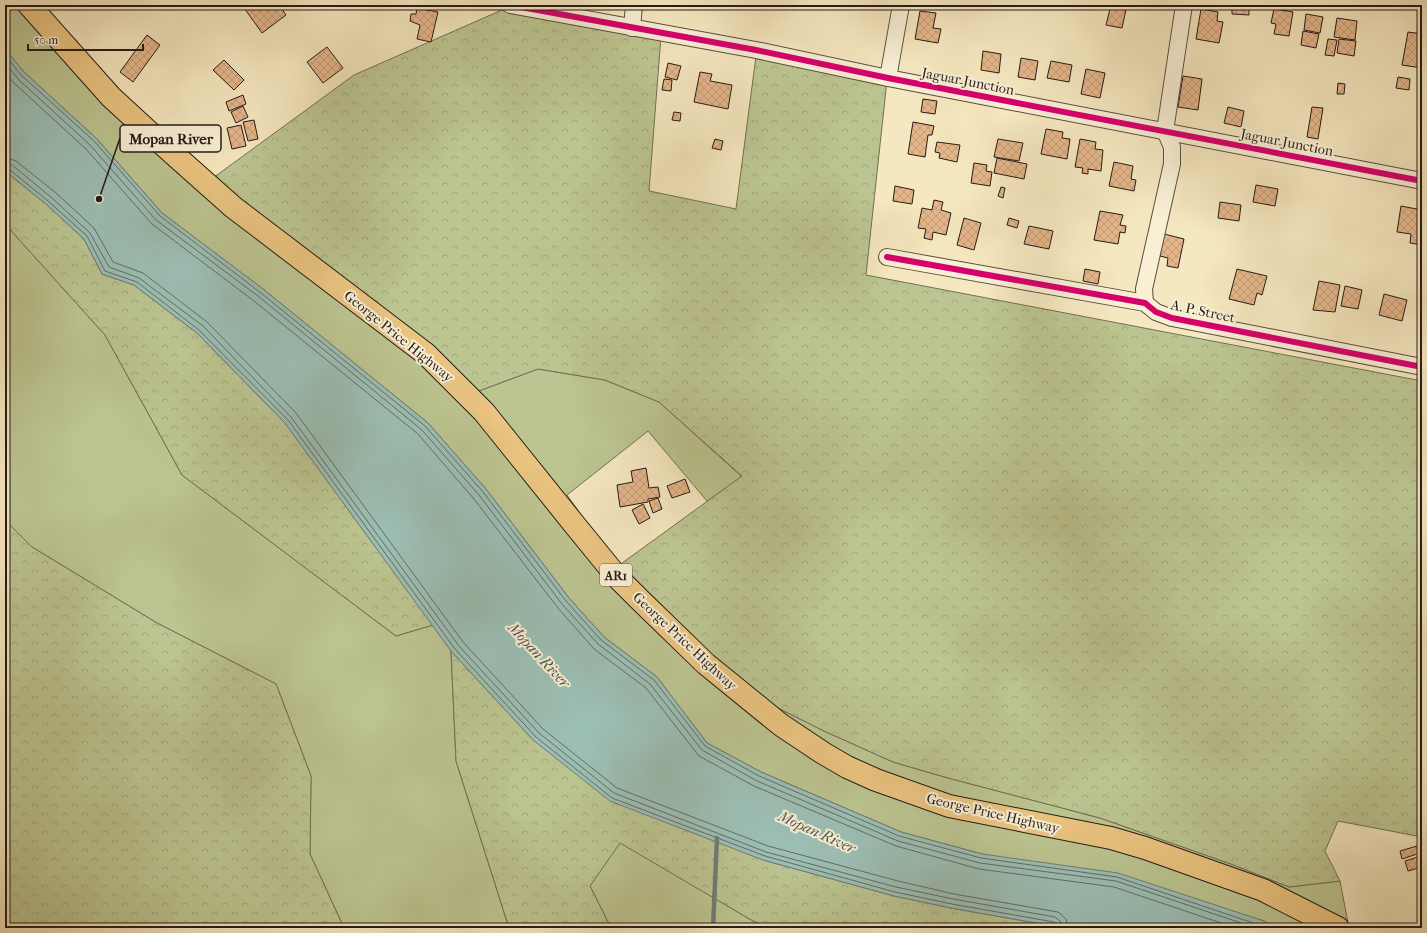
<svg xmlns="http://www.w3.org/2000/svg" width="1427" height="933" font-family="'IM FELL French Canon',serif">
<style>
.green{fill:#bcc591;stroke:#717054}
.forest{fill:url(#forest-crowns);stroke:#717054}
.water{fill:#9cbfb5;stroke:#6d7d75}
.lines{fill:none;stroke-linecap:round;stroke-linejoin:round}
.shore{stroke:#616d66;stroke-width:1}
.stream{stroke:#6d7d75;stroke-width:4.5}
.building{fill:url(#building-cross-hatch);stroke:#261b16}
.minor-casing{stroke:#5a4e40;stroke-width:18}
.highway-casing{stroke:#261b16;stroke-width:24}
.minor{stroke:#f8efd5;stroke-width:16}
.highway{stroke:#eac480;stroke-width:22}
.cycleway-casing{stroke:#f8efd5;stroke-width:8}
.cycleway{stroke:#d6006c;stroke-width:6}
.labels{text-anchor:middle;stroke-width:4;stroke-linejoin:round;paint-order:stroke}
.shield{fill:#f8efd5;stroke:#655b4f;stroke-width:1}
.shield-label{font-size:13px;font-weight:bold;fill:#261b16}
.street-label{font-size:14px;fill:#261b16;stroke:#f8efd5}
.water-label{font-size:15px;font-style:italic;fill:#4f544e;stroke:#f8efd5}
.leader{fill:none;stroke:#261b16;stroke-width:1.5}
.callout-dot{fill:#261b16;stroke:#f8efd5;stroke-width:1.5}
.callout{fill:#f8efd5;stroke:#261b16;stroke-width:1.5}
.callout-label{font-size:15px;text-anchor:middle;font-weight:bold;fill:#261b16}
</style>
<defs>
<pattern id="forest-crowns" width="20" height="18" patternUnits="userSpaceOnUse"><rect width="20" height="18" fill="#bcc591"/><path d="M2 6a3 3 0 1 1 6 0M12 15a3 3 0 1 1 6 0" fill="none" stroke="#a1a97c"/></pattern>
<pattern id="building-cross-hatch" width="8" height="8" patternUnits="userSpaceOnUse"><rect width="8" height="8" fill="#e4b68a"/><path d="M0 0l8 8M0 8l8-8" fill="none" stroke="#c39c76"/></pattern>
</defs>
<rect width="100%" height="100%" fill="#f5e7bf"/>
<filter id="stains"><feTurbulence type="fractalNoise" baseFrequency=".005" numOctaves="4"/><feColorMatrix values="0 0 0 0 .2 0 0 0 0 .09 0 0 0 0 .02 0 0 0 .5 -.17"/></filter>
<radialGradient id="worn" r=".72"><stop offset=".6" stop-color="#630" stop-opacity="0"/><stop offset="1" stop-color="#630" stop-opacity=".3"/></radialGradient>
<!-- green -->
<g class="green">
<polygon points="5,5 36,5 100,78 213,178 476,392 538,369 605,380 659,402 742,477 707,501 648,431 567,495 618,566 768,703 824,731 893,762 948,778 1100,818 1231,864 1289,887 1340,881 1349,928 1277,928 1264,921 1196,900 982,854 901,832 761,772 707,743 657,677 604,637 569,598 486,489 428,423 263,289 162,213 96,138 24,72 5,49"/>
<polygon points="5,224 105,335 182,475 396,636 433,625 451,651 456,761 509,928 344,928 310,854 311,776 276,684 157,623 32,547 5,520"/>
<polygon points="620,842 753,921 771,928 611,928 590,886"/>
</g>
<!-- forest -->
<g class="forest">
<polygon points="502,10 661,36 649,191 736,209 756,56 887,80 866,275 1422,381 1422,837 1338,821 1325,851 1340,881 1289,887 1231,864 1100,818 948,778 893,762 824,731 768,703 718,667 618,566 742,476 659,402 605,380 538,369 476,392 213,178 354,75"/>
<polygon points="5,171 46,204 84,239 102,274 134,285 197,333 285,423 433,625 396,636 182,475 105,335 5,224"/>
<polygon points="5,520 32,547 157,623 276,684 311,776 310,854 344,928 5,928"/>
<polygon points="451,651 533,740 763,860 894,896 951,908 1064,928 771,928 753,921 620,843 590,886 611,928 509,928 456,761"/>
</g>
<!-- water -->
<polygon class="water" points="5,49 24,72 96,138 162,213 263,289 428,423 486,489 569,598 604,637 657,677 707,743 761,772 901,832 982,854 1118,873 1264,921 1277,928 1064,928 951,908 894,896 763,860 610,801 533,740 451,651 285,423 197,333 134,285 102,274 84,239 46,204 5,171"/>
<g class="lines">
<!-- shore -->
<g class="shore">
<polyline points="5,55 21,75 94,141 160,216 261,293 425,426 483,492 566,601 601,640 654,680 705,746 759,776 899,836 981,858 1117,877 1268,928"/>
<polyline points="5,63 18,79 90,145 156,220 258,296 422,430 479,495 562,604 598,644 650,684 702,750 757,781 898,841 980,863 1116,881 1256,928"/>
<polyline points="5,73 14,83 86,149 152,224 254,301 418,434 474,499 558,608 594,649 646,688 699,756 754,786 896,846 979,869 1114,887 1236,928"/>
<polyline points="5,157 16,161 56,193 94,228 113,262 143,273 207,322 296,413 463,642 543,729 617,788 768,846 898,881 954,894 1058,912 1066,919 1068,928"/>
<polyline points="5,163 12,165 52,198 90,233 109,267 139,278 203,326 291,417 459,646 539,733 614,793 766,852 896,887 953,899 1055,917 1060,921 1062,928"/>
<polyline points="5,168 9,169 48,201 87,236 105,271 137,282 199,330 288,420 455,649 536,737 612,798 765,856 895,892 952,904 1054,922 1057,924 1057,928"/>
</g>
<!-- stream -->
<polyline class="stream" points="713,928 717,838"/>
</g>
<!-- building -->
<g class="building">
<polygon points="242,5 279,5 286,15 262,33"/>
<polygon points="1111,5 1127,5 1122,28 1106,25"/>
<polygon points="1232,5 1249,5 1249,15 1232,14"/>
<polygon points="417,8 438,12 431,42 417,39 420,25 410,21 411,14 416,14"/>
<polygon points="1201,9 1218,12 1217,21 1223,22 1219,43 1196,39"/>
<polygon points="1274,9 1293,12 1289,36 1274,34 1276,24 1271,23"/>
<polygon points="920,11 936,13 933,28 941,29 938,43 915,39"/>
<polygon points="1306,14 1323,17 1320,33 1304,30"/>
<polygon points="1337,18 1357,21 1355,40 1334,37"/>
<polygon points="1303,31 1319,34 1316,48 1301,45"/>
<polygon points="1408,32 1422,34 1422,68 1402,65"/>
<polygon points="147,35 160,45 133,82 120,72"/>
<polygon points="1328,39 1337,40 1334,56 1325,55"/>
<polygon points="1339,39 1356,41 1354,56 1337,53"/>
<polygon points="327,47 343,68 323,83 307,62"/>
<polygon points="983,51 1001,54 999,73 981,70"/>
<polygon points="1021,58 1038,61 1035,80 1018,77"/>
<polygon points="224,60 244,80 234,90 213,70"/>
<polygon points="1051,61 1072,65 1069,82 1047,78"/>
<polygon points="668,63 681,66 677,80 665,77"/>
<polygon points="1086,69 1105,73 1100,98 1081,94"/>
<polygon points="700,72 712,74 710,81 732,85 728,109 694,102"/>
<polygon points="1183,76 1202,79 1198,110 1178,107"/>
<polygon points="1398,77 1410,79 1409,90 1396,88"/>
<polygon points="664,79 672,80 671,91 662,90"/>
<polygon points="1338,83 1345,84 1344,94 1337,94"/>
<polygon points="243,95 246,104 229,111 226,102"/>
<polygon points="923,99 937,101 935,114 921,112"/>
<polygon points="243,106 248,117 236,123 231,112"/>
<polygon points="1228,107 1244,111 1241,127 1224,123"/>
<polygon points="1312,107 1323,108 1318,139 1307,137"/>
<polygon points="674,112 681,113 680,121 672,120"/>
<polygon points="254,120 258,139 248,141 243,122"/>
<polygon points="913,122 934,126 932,135 928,135 925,157 908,154"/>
<polygon points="241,125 246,146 232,149 227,128"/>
<polygon points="1046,129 1063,132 1062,138 1070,139 1067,159 1041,154"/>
<polygon points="715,139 723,141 721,150 712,148"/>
<polygon points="998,139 1023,143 1019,161 994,157"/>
<polygon points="1080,139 1096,142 1095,149 1103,150 1101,171 1088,169 1088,174 1082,173 1083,168 1075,167"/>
<polygon points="937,142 960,145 957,162 939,158 940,153 935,152"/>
<polygon points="997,158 1027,164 1024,179 994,173"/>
<polygon points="1114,162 1133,166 1131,179 1136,180 1134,191 1109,186"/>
<polygon points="974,163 987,165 986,171 992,172 990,186 971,183"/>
<polygon points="1256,185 1278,189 1275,206 1253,202"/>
<polygon points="895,186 914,190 912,204 893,201"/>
<polygon points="1001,187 1005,188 1003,198 998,196"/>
<polygon points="934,200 943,202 941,210 951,213 946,235 933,232 932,240 924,238 926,229 918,228 922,208 932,210"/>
<polygon points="1220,202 1241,205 1239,221 1218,218"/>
<polygon points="1401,206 1422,210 1422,245 1410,243 1411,234 1397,232"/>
<polygon points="1100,211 1123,215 1120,225 1126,226 1125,233 1120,232 1118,244 1094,240"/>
<polygon points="964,218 981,223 974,250 957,245"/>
<polygon points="1009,218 1019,221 1017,228 1007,225"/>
<polygon points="1029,226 1053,231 1049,249 1024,244"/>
<polygon points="1164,234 1184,239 1178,268 1167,266 1168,258 1160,256"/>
<polygon points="1085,269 1100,272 1098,284 1083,281"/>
<polygon points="1237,269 1267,276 1262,295 1257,293 1254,305 1229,299"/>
<polygon points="1319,281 1340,285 1335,312 1313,310"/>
<polygon points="1345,286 1362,290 1358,309 1341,306"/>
<polygon points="1384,294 1407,300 1402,321 1379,315"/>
<polygon points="646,468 649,488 658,487 660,497 648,499 648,502 620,507 617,485 633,482 631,471"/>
<polygon points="685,479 690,492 672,498 667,486"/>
<polygon points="658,498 662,509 653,513 649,501"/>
<polygon points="643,504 650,518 639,524 632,510"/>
<polygon points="1417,846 1420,853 1402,859 1400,851"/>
<polygon points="1421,856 1422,867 1408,871 1405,861"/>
</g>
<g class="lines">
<defs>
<g id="minor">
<polyline points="510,5 756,50 888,78 1422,181"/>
<polyline points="632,28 634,5"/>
<polyline points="888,78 901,5"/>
<polyline points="887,257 1145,303 1156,312 1172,318 1422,367"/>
<polyline points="1145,303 1144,289 1172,164 1172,147 1165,131 1184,5"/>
</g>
<polyline id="highway" points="29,5 111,97 161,143 233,207 426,354 484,412 574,524 618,578 640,600 706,664 781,725 823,753 847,767 876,780 949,806 1111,838 1145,848 1263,890 1338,928"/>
</defs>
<!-- minor casing -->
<use href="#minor" class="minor-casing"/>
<!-- highway casing -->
<use href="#highway" class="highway-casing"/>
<!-- minor -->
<use href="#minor" class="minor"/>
<!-- highway -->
<use href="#highway" class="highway"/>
<defs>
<g id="cycleway">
<polyline points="510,5 756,50 888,78 1422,181"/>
<polyline points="887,257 1145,303 1156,312 1172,318 1422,367"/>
</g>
</defs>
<!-- cycleway casing -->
<use href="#cycleway" class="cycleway-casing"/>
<!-- cycleway -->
<use href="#cycleway" class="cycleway"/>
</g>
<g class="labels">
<!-- shield labels -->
<rect class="shield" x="600" y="564" width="32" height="22" rx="3"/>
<g class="shield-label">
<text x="616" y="580">AR1</text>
</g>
<!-- street labels -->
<g class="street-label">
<text transform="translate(968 81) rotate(11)" y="5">Jaguar Junction</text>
<text transform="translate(1287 142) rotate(11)" y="5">Jaguar Junction</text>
<text transform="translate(1203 311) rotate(12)" y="5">A. P. Street</text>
<text transform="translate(399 336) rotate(39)" y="5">George Price Highway</text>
<text transform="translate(685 641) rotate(43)" y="5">George Price Highway</text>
<text transform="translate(993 813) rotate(13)" y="5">George Price Highway</text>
</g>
<!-- water labels -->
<g class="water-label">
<text transform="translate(539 655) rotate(47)" y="5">Mopan River</text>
<text transform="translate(817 832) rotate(24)" y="5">Mopan River</text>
</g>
</g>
<!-- callouts -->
<path class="leader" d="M99 199L120 138"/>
<circle class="callout-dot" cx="99" cy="199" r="4"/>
<rect class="callout" x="120" y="125" width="101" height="27" rx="4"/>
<g class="callout-label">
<text x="171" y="144">Mopan River</text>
</g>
<!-- margin -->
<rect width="1427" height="933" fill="none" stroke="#f5e7bf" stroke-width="20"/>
<rect x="6" y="6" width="1415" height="921" fill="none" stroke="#261b16" stroke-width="2"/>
<rect x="10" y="10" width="1407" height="913" fill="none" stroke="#261b16"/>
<!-- scale -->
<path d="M28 44v6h115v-6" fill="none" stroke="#261b16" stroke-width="2"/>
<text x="34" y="44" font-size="12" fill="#261b16" stroke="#f8efd5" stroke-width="3" paint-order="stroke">50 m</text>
<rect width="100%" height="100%" filter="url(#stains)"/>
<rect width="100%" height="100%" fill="url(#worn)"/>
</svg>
